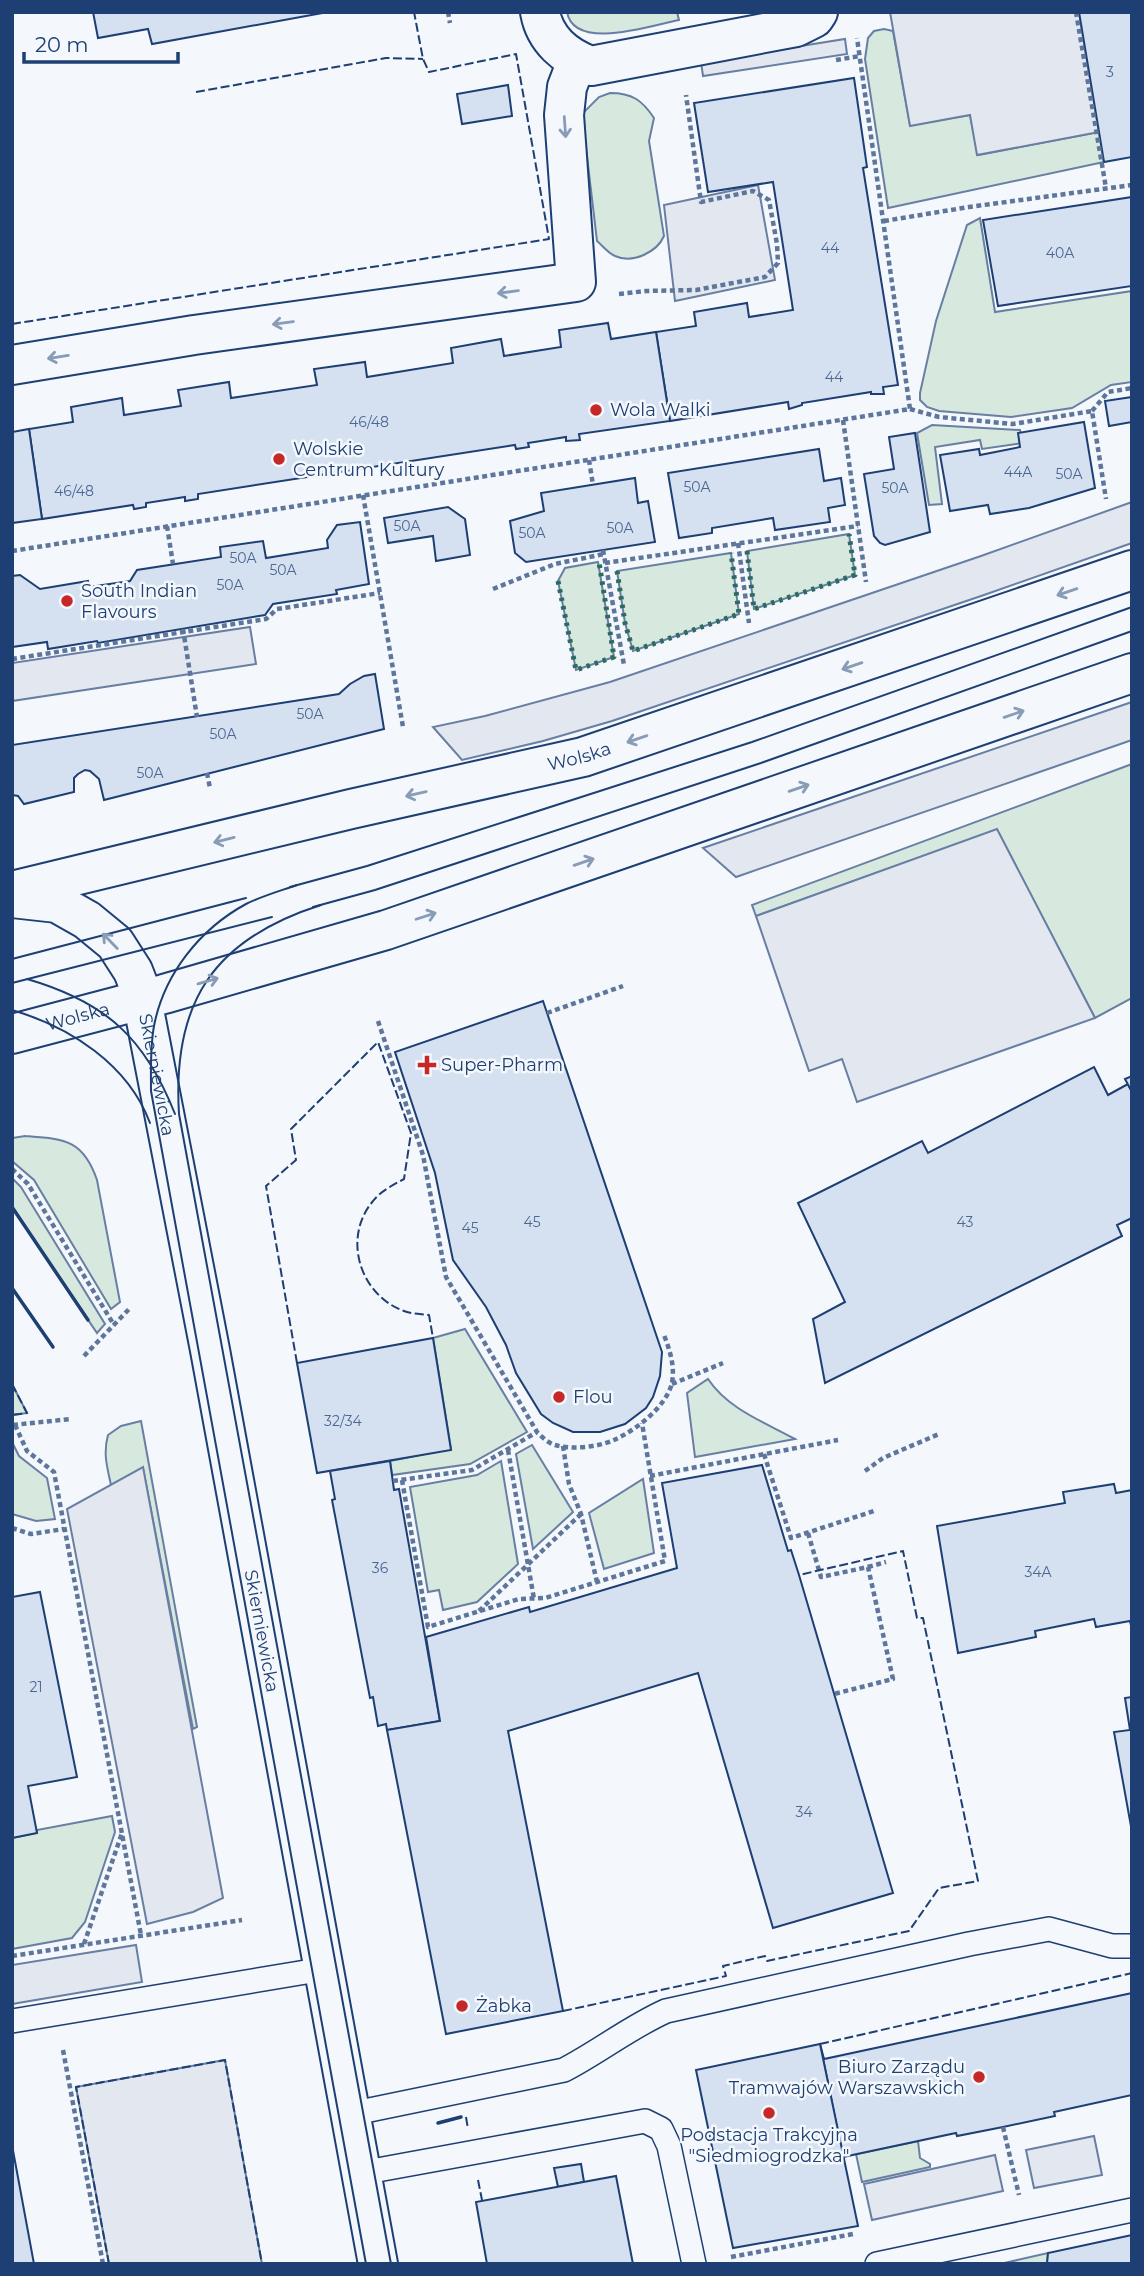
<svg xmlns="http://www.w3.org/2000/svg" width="1144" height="2276" font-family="Montserrat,sans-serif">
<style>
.green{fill:#d7e8df;stroke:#687fa3;stroke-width:2}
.parking{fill:#e3e8f0;stroke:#687fa3;stroke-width:2}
.building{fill:#d5e0f0;stroke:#1d3f73;stroke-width:2}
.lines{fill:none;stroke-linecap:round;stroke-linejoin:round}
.service-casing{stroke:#1d3f73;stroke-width:26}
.minor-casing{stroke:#1d3f73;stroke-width:42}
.tertiary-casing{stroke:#1d3f73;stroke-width:42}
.secondary-casing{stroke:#1d3f73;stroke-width:42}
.path{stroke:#5e769c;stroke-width:4.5;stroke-dasharray:5 3.5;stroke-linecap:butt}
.service{stroke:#f4f7fb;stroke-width:23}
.minor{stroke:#f4f7fb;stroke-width:38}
.tertiary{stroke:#f4f7fb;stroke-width:38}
.secondary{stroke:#f4f7fb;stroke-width:38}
.tram{stroke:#1d3f73;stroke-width:2}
.hedge{stroke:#2c6c60;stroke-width:5;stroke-dasharray:3.5 5;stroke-linecap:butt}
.fence{stroke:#1d3f73;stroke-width:2;stroke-dasharray:9 3.5;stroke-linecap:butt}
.wall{stroke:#1d3f73;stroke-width:3.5}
.oneway{stroke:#889bb7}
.poi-dot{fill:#c62828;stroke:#f4f7fb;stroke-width:2.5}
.labels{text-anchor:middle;stroke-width:5;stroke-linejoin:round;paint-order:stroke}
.number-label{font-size:14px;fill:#4b6792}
.poi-label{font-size:18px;fill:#1d3f73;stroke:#f4f7fb;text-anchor:start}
.street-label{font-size:18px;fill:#1d3f73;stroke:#f4f7fb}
</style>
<rect width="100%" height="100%" fill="#f4f7fb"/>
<!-- green -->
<g class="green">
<path d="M567 12H677L679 20C653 25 574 52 567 12Z"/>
<polygon points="884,29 893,31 910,125 970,115 978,155 1099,132 1104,162 888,208 865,59 868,38 874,31"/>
<path d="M610 93C632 93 642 100 654 118L649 141 664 236C657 252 633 264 615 256 608 253 603 246 597 241L582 114 599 97Z"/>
<polygon points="980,218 995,312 1132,291 1132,382 1111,385 1072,408 1011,417 939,411 927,407 920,400 920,393 936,321 967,225"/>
<polygon points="932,425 1020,430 1023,443 982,449 980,440 935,447 942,504 929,505 917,433"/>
<polygon points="849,534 855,575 754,609 747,551"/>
<polygon points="731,553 739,614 633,651 625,623 617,571"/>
<polygon points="598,562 614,657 576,670 558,581 565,568"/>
<polygon points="1132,764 1132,998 1095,1018 997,830 756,916 752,905"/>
<path d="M25 1136C64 1139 83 1139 97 1180L120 1302 111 1309 34 1180 12 1161V1138Z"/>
<polygon points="12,1178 21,1187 105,1324 97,1333 12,1207"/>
<polygon points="465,1329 527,1432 470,1464 392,1475 390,1461 451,1449 433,1338"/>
<path d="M708 1379C728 1409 764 1422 795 1439L695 1457 687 1393Z"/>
<polygon points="12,1384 27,1413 12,1415"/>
<path d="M141 1421 197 1727 193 1729 143 1468 111 1485C107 1467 103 1453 108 1435L121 1426Z"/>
<polygon points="12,1442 19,1456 47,1478 55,1519 36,1521 12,1514"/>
<polygon points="532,1445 573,1512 533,1549 516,1454"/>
<polygon points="501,1461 518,1564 477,1602 443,1610 439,1590 428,1592 410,1487 477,1475"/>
<polygon points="643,1479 654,1553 604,1569 589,1513"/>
<polygon points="112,1816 115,1832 85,1922 72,1938 12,1949 12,1838 37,1833 37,1830"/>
<polygon points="918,2141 920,2158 930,2164 930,2167 862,2182 856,2154"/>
<polygon points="1048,2253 1047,2264 1000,2264"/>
</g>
<!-- parking -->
<g class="parking">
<polygon points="890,12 1079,12 1099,132 977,155 970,115 910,126"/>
<polygon points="845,39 847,54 703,76 701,62"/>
<polygon points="758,185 775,280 675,301 664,205"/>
<polygon points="1132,502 1132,543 984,595 612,721 543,741 462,760 433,727 485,716 610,682 981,556"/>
<polygon points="250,627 256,664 12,701 12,663"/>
<polygon points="1132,702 1132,740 736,877 703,848"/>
<polygon points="997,829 1095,1018 857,1102 842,1059 809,1071 756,916"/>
<polygon points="143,1467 223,1898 193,1912 147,1924 67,1509"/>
<polygon points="136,1945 142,1982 12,2004 12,1965"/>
<polygon points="225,2060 262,2264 109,2264 76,2087"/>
<polygon points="1094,2136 1102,2175 1034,2188 1026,2150"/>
<polygon points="995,2155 1003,2191 872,2220 864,2184"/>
</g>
<!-- building -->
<g class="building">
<polygon points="93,12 328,12 152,44 148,29 98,38"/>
<polygon points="1079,12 1132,12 1132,157 1104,162"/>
<polygon points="854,78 867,167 863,168 898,385 883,387 884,394 871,394 871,392 802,403 802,405 789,409 788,402 670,421 656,332 696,326 694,312 747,303 749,317 793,310 773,182 708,192 694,103"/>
<polygon points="508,85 512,116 462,124 457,94"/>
<polygon points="1132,197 1132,286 998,306 983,220"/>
<polygon points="608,323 611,339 656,332 670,421 579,434 580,440 566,441 566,437 528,443 529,447 516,449 515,445 198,494 198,499 185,501 185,497 146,503 146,507 134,509 133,505 42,519 29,429 73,422 71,407 122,398 124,415 181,406 178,390 229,382 231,398 317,385 314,369 365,362 367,377 453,363 451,348 501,339 504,356 561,347 559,330"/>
<polygon points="1132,397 1132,422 1109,426 1105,401"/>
<polygon points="1084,422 1095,488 1029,508 990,514 988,505 950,511 940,455 979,449 980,455 1020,447 1018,433"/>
<polygon points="29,429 42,519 12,523 12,432"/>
<polygon points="915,433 930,532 885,545 880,543 874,536 864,474 894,469 889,437"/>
<polygon points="819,449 824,481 841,478 845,505 828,508 830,522 775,530 773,518 712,528 712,533 679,538 668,473"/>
<polygon points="635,478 638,503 648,501 655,542 526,562 515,553 510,521 544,511 541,493"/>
<polygon points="448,507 465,519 470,555 436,561 433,536 388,543 384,518"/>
<polygon points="360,522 369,584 336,590 337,594 273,604 265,615 98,643 97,641 48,649 47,642 12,647 12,576 20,575 40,589 88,581 89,587 130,581 137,570 221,557 220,547 263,541 266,558 328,548 327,540 337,525"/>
<polygon points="375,674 384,729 104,800 99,779 90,771 85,770 78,774 74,778 74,792 24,804 18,796 12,795 12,745 339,694 350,684 364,676"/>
<polygon points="543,1001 662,1352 660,1376 653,1397 646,1408 625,1424 600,1432 573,1432 553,1423 541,1414 516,1373 506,1345 486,1307 453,1260 435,1173 395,1052"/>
<polygon points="1094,1067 1108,1095 1128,1084 1132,1092 1132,1218 1117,1225 1122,1236 825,1383 813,1319 845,1302 798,1203 922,1141 928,1153"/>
<polygon points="1132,1076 1132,1092 1125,1079"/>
<polygon points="433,1338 451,1450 317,1473 297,1363"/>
<polygon points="390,1461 394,1490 399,1489 440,1721 387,1730 386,1724 378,1726 373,1697 370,1698 332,1500 335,1499 330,1471"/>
<polygon points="762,1465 788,1551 791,1550 799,1575 893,1893 773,1928 698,1673 508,1731 563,2011 446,2034 387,1730 440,1721 426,1637 529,1607 530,1612 677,1568 662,1483"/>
<polygon points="1114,1484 1116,1493 1132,1490 1132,1630 1130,1621 1096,1627 1094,1619 1035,1631 1036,1637 958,1653 937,1526 1065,1503 1063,1492"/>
<polygon points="40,1592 77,1777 28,1786 37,1833 12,1838 12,1597"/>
<polygon points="1132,1697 1132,1832 1114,1732 1130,1730 1125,1698"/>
<polygon points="1132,1993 1132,2095 1054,2112 1055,2116 1003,2127 957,2136 956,2133 843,2157 820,2044 824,2059"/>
<polygon points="820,2044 858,2226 733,2248 696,2070"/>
<polygon points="12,2145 34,2264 12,2264"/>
<polygon points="581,2164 584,2182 558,2187 554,2168"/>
<polygon points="616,2176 633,2264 487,2264 476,2202"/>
<polygon points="1132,2235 1132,2264 1047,2264 1048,2253"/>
</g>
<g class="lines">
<defs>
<g id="service">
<polyline points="12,2021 324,1969"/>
<path d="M350 2114 564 2070C599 2052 630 2027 666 2011L969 1944 1049 1929 1112 1946H1132"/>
<polyline points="361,2173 645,2121 661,2129 669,2146 694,2264"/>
<polyline points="877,2264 1132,2210"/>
</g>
<g id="minor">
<path d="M540 12C545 40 566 57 591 66L796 27 814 18 818 12"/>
<polyline points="12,365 194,335 576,282 564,115 567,87 577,61"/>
</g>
<g id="tertiary">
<path id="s1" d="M12 898 57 903 87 920 115 943 133 971 140 989 210 1350 378 2264"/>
</g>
<g id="secondary">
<path id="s2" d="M12 891 351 809 583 757 1132 570"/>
<path id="s3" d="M12 1034 164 994 386 930 1132 673"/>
</g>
</defs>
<!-- service casing -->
<use href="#service" class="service-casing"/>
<!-- minor casing -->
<use href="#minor" class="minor-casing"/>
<!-- tertiary casing -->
<use href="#tertiary" class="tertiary-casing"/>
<!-- secondary casing -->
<use href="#secondary" class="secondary-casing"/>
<!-- path -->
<g class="path">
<polyline points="448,12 450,23"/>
<polyline points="1076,12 1106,188"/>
<polyline points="836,60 860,56"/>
<polyline points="884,221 969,207 1132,185"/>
<polyline points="619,294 646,291 696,290 765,277 778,263 777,244 769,200 753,191 701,202 686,95"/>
<polyline points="910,409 939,417 1013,424 1092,411 1106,499"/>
<polyline points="1092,411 1108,392 1132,388"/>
<polyline points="843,420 866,582"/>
<polyline points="589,460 593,485"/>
<polyline points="363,495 403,727"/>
<polyline points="167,526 173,564"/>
<polyline points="738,543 749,623"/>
<polyline points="603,550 624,665"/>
<polyline points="12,551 910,409 857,38"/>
<polyline points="605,563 858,526"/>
<polyline points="493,589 555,564 604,554"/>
<polyline points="183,629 197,717"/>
<polyline points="12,659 266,619 277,609 380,593"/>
<polyline points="207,773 210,788"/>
<polyline points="547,1013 623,986"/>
<path d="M378 1021 423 1155 446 1277 537 1432C542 1437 548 1443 555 1445 572 1450 598 1447 614 1440 636 1430 666 1407 672 1383 675 1366 670 1351 664 1335"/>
<polyline points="12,1169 28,1184 114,1325"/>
<polyline points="84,1356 131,1307"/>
<polyline points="672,1384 723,1363"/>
<polyline points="13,1425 71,1419"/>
<polyline points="15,1425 27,1451 54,1472 141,1935"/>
<polyline points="563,1446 569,1484 581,1514 597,1582"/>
<polyline points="508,1450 534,1599"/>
<polyline points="764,1454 791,1538 874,1511"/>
<polyline points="865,1471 883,1458 939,1434"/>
<polyline points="650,1476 838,1440"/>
<polyline points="402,1480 428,1627 519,1599 545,1598 665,1561 642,1423"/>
<polyline points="393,1481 472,1470 537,1432"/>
<polyline points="12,1528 31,1534 64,1529"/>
<polyline points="808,1533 821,1577 868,1567 893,1679 834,1694"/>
<polyline points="868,1567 886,1562"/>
<polyline points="479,1611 581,1514"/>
<polyline points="84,1944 122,1833"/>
<polyline points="12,1956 242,1920"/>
<polyline points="63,2050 103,2264"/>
<polyline points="1003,2127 1019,2195"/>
<polyline points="731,2257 853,2234"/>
</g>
<!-- service -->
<use href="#service" class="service"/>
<!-- minor -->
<use href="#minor" class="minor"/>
<!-- tertiary -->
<use href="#tertiary" class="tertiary"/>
<!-- secondary -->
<use href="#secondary" class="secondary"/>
<!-- tram -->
<g class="tram">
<path d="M297 885C280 891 262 896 246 904 200 929 164 974 154 1026 150 1048 151 1069 151 1091L366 2264"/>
<polyline points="290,887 367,866 752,742 1132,607"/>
<path d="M321 905C214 939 172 1002 179 1114L391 2264"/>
<polyline points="313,907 375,890 761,763 1132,631"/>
<polyline points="12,959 246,898"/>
<path d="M27 979C106 1002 145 1038 175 1114"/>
<polyline points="12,983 272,917"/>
<path d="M12 1010C70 1027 128 1064 150 1123"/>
</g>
<!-- hedge -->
<g class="hedge">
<polyline points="747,551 754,609 855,575 849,534"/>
<polyline points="617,571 625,623 633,651 739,614 731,553"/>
<polyline points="558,581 576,670 614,657 599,562"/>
</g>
<!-- fence -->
<g class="fence">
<polyline points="196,92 386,58 423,59"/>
<polyline points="12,324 549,239 516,54 429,72 423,59 414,12"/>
<path d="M297 1363 266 1186 296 1160 291 1129 378 1042 411 1133 404 1179C393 1185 381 1191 373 1201 341 1239 361 1298 407 1312 414 1314 422 1314 429 1315L433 1338"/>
<polyline points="12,1384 27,1413 12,1415"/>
<polyline points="563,2011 726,1976 723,1966 765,1956 767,1961 909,1931 939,1888 978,1881 923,1618 917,1618 903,1551 799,1575"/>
<polyline points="820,2044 1132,1973"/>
<polyline points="466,2117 468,2129"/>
<polyline points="478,2180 482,2200"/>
<polyline points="109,2264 76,2087 225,2060 262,2264"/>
</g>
<!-- wall -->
<g class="wall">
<polyline points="12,1207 88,1320"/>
<polyline points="12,1288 53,1347"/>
<polyline points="438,2123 461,2117"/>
</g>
</g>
<!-- one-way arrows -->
<defs><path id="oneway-shaft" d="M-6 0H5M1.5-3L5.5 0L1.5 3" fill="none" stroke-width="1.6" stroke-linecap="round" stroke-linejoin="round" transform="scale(1.75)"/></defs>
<g class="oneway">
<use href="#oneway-shaft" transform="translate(565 127) rotate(86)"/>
<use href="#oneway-shaft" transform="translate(508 292) rotate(172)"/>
<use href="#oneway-shaft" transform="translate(283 323) rotate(172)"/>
<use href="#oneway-shaft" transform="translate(58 357) rotate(171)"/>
<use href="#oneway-shaft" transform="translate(1067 592) rotate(161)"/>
<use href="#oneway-shaft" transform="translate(852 666) rotate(161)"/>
<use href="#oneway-shaft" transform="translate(1014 714) rotate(-19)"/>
<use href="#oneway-shaft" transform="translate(637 739) rotate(161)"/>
<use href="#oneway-shaft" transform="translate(799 788) rotate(-19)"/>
<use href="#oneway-shaft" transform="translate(416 794) rotate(167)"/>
<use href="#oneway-shaft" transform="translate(224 840) rotate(166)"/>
<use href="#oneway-shaft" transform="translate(584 862) rotate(-19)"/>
<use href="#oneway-shaft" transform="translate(426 916) rotate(-18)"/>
<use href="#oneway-shaft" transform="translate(110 941) rotate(-134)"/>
<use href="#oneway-shaft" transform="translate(208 981) rotate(-16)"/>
</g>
<!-- markers -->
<g class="poi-dot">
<circle cx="596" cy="410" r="7"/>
<circle cx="279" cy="459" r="7"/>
<circle cx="67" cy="601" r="7"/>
<path d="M423.5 1054.5h7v7h7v7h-7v7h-7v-7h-7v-7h7z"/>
<circle cx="559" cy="1397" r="7"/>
<circle cx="462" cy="2006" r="7"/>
<circle cx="979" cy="2077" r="7"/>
<circle cx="769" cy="2113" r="7"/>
</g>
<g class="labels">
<!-- number labels -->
<g class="number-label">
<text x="1110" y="77">3</text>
<text x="830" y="253">44</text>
<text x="1060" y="258">40A</text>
<text x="834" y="382">44</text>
<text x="369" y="427">46/48</text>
<text x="1018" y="477">44A</text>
<text x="1069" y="479">50A</text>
<text x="697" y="492">50A</text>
<text x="895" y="493">50A</text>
<text x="74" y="496">46/48</text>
<text x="407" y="531">50A</text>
<text x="620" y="533">50A</text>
<text x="532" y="538">50A</text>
<text x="243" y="563">50A</text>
<text x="283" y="575">50A</text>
<text x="230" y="590">50A</text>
<text x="310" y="719">50A</text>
<text x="223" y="739">50A</text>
<text x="150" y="778">50A</text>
<text x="532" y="1227">45</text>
<text x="965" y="1227">43</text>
<text x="470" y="1233">45</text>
<text x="343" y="1426">32/34</text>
<text x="380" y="1573">36</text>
<text x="1038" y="1577">34A</text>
<text x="36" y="1692">21</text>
<text x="804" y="1817">34</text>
</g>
<!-- poi labels -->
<g class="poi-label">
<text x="610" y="416">Wola Walki</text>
<text x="293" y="455">Wolskie<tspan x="293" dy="21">Centrum Kultury</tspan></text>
<text x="81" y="597">South Indian<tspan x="81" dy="21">Flavours</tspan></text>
<text x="441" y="1071">Super-Pharm</text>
<text x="573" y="1403">Flou</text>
<text x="476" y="2012">Żabka</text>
<text x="965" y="2073" text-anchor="end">Biuro Zarządu<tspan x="965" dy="21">Tramwajów Warszawskich</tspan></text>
<text x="769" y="2141" text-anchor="middle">Podstacja Trakcyjna<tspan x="769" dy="21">"Siedmiogrodzka"</tspan></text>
</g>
<!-- street labels -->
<g class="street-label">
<text dy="6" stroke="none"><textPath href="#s2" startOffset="583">Wolska</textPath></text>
<text dy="6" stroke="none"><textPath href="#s3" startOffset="68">Wolska</textPath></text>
<text dy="6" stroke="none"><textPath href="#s1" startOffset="256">Skierniewicka</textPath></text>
<text dy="6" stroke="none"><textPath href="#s1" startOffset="822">Skierniewicka</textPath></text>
</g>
</g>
<!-- border -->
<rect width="1144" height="2276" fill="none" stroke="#1d3f73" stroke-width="28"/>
<!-- scale -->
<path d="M24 52v10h154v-10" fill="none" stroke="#1d3f73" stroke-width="3.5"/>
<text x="35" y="52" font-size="21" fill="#1d3f73" stroke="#f4f7fb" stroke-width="5" paint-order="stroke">20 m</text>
</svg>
